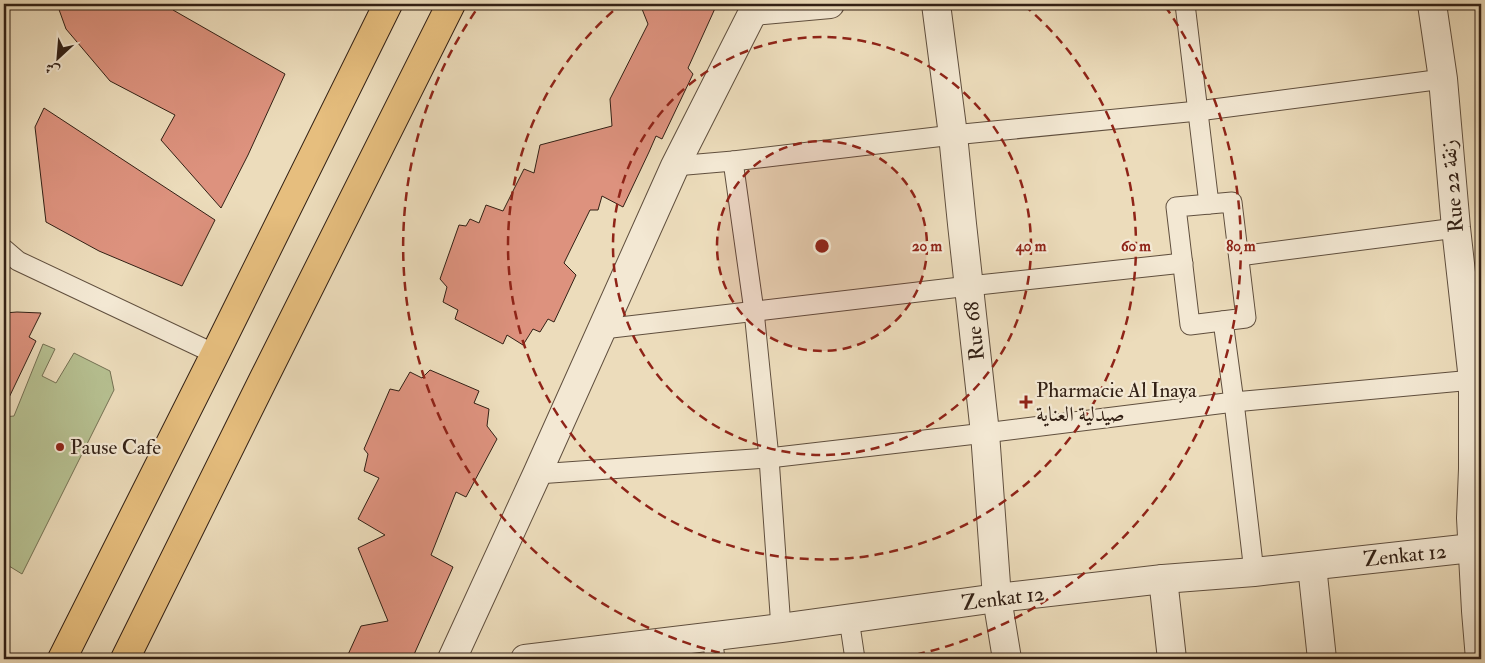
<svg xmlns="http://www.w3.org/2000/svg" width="1485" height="663" font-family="'IM FELL Double Pica',Amiri,serif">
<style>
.green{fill:#b6c091;stroke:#747053}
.building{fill:#dd927e;stroke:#322015}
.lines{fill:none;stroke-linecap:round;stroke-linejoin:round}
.service-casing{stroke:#604f3e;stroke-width:21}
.minor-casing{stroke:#604f3e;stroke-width:30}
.primary-casing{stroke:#322015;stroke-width:30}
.service{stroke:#f3e8d3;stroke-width:19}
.minor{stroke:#f3e8d3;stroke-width:28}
.primary{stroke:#e6be7e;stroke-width:28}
.ring{fill:none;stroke:#8f2418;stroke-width:2.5;stroke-dasharray:9 6}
.poi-dot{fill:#8f2418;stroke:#f3e8d3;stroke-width:2}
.labels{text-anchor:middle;stroke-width:4.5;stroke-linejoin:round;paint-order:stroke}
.street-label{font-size:21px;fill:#322015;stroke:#f3e8d3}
.poi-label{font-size:21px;fill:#322015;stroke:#f3e8d3;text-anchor:start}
.centre{fill:#8f2418;stroke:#f3e8d3;stroke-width:2.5}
.ring-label{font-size:15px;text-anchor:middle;font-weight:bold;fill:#8f2418;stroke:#f3e8d3;stroke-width:4.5;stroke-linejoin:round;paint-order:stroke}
</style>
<rect width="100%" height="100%" fill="#ecdcbb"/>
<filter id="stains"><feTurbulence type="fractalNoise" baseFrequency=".004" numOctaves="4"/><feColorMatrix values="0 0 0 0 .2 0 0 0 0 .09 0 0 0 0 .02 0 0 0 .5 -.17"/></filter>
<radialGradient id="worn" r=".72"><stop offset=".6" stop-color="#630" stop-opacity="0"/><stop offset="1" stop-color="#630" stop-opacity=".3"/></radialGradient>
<!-- green -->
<polygon class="green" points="43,344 55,349 42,376 56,383 74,353 110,371 114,390 22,574 9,566 4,566 4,417 14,416"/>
<!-- building -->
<g class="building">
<polygon points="57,4 169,4 173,10 285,74 248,155 221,208 161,140 175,115 110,81 66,29"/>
<polygon points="640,4 717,4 688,68 693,74 662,139 656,136 649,152 623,207 602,196 598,210 590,210 564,263 576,275 554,322 548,319 540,332 533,329 523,345 507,335 503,344 455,319 458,310 443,302 447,287 440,279 459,225 466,226 470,219 479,223 486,205 503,211 524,169 534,173 540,145 612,126 610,99 648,24"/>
<polygon points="44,108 215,220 182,286 99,251 46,222 35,127"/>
<polygon points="17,312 41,313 29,337 36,341 4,408 4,313"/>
<polygon points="430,370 479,391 474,403 489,409 487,426 497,439 466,497 456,492 431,555 453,567 412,659 346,659 361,626 388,621 358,548 385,535 358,519 379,478 364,471 368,454 364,449 390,389 399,391 410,372 422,378"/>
</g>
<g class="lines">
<defs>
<g id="service">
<polyline points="1185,4 1209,204"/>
<polyline points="733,161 754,311 769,458 781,628"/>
<polyline points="675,166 733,161 953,135 1198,111 1443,79"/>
<polygon points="1232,202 1246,318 1190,325 1176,207"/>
<polyline points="4,249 18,261 215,354"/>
<polyline points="1239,256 1456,228"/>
<polyline points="1223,321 1234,402 1254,572"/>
<polyline points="603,329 969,286 1183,263"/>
<polyline points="537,474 769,458 985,433 1234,402 1473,380"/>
<polyline points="849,619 855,659"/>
<polyline points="712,636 715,659"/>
</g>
<g id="minor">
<polyline points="936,4 953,135 962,224 985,433 997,598 1007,659"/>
<polyline points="1432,4 1443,79 1456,228 1473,380 1473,469 1471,518 1476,611 1480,659"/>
<polyline points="754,11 830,4"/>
<polyline points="1312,566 1322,659"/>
<polyline points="1163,579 1172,659"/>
<polyline points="452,659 537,474 675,166 757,4"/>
<polyline points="525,659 781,628 997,598 1163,579 1254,572 1481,547"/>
</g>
<g id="primary">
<polyline points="62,659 215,354 388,4"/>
<polyline points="125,659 264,378 451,4"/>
</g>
</defs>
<!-- service casing -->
<use href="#service" class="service-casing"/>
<!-- minor casing -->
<use href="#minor" class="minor-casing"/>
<!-- primary casing -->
<use href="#primary" class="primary-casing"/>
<!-- service -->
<use href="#service" class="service"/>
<!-- minor -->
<use href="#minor" class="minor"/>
<!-- primary -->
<use href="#primary" class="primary"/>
</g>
<!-- distance rings -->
<circle cx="822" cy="246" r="105" fill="#8f2418" fill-opacity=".12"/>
<g class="ring">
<circle cx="822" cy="246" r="105"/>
<circle cx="822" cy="246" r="209"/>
<path d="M1024 5A314 314 0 1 1 620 5"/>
<path d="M749 659A419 419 0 0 1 479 6M1165 6A419 419 0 0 1 895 659"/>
</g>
<!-- markers -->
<g class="poi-dot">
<path d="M1023.5 394.5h5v5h5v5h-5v5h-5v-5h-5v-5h5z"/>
<circle cx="60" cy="447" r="5"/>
</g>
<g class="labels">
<!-- street labels -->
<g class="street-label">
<text transform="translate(1452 186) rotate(-95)" y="7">Rue 22 زنقة</text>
<text transform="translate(974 331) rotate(-96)" y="7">Rue 68</text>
<text transform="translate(1405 555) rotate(-6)" y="7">Zenkat 12</text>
<text transform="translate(1003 598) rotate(-7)" y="7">Zenkat 12</text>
</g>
<!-- poi labels -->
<g class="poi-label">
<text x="1036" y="397">Pharmacie Al Inaya<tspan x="1036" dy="24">صيدلية العناية</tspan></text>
<text x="70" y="454">Pause Cafe</text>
</g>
</g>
<circle cx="822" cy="246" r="8" class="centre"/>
<g class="ring-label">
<text x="927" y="251">20 m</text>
<text x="1031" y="251">40 m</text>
<text x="1136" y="251">60 m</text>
<text x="1241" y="251">80 m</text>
</g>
<!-- margin -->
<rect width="1485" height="663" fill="none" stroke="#ecdcbb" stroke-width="20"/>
<rect x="5" y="5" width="1475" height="653" fill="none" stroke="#322015" stroke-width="2.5"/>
<rect x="10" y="10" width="1465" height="643" fill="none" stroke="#322015"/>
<!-- north arrow -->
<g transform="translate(58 58) rotate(206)" stroke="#f3e8d3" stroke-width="4" paint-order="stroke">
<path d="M0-4L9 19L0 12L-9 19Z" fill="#322015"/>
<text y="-8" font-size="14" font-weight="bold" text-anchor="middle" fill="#322015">ش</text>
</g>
<rect width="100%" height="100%" filter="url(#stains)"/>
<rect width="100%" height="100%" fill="url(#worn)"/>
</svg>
